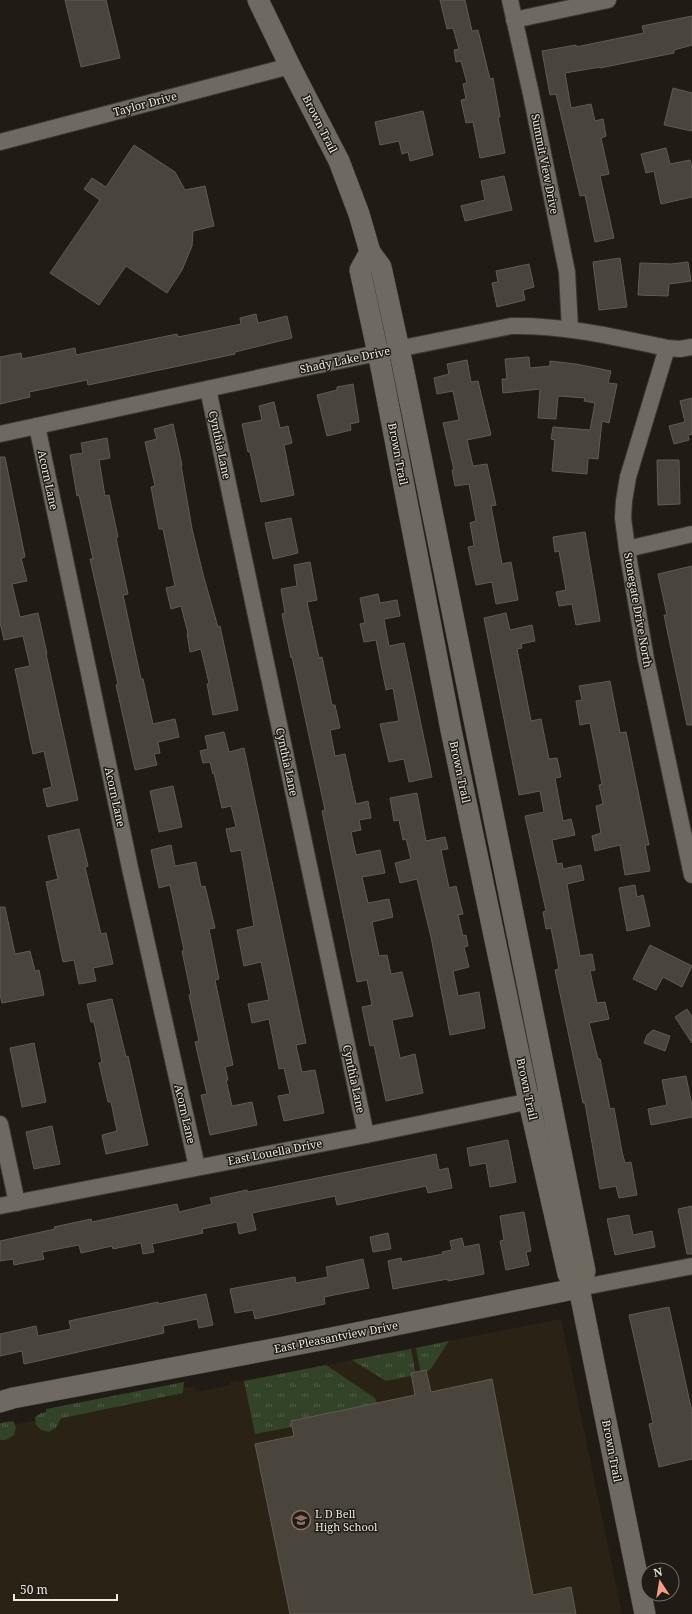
<svg xmlns="http://www.w3.org/2000/svg" width="692" height="1614" font-family="'Noto Serif',serif">
<style>
.built{fill:#292215}
.grass{fill:url(#grass-tufts)}
.building{fill:#49443c;stroke:#615c53}
.lines{fill:none;stroke-linecap:round;stroke-linejoin:round}
.minor-casing{stroke:#3c3834;stroke-width:18}
.tertiary-casing{stroke:#3c3834;stroke-width:22}
.minor{stroke:#6f6a61;stroke-width:16}
.tertiary{stroke:#6f6a61;stroke-width:21}
.labels{text-anchor:middle;stroke-width:3;stroke-linejoin:round;paint-order:stroke}
.street-label{font-size:11px;fill:#ebe8e2;stroke:#201c15}
.poi-label{font-size:11px;fill:#ebe8e2;stroke:#201c15;text-anchor:start}
</style>
<defs>
<pattern id="grass-tufts" width="24" height="20" patternUnits="userSpaceOnUse"><rect width="24" height="20" fill="#334327"/><path d="M3 7l-1-3M5 7V3M7 7l1-3M15 17l-1-3M17 17v-4M19 17l1-3" fill="none" stroke="#515e46"/></pattern>
</defs>
<rect width="100%" height="100%" fill="#201c15"/>
<!-- built -->
<polygon class="built" points="561,1319 622,1614 0,1614 0,1424 2,1427 48,1418 48,1414 194,1386 196,1392 230,1385 230,1382 237,1380 238,1382"/>
<!-- grass -->
<g class="grass">
<polygon points="449,1341 430,1370 421,1374 416,1348"/>
<polygon points="411,1349 416,1375 386,1381 352,1360"/>
<polygon points="326,1365 375,1398 377,1403 291,1421 292,1427 255,1434 244,1381"/>
<polygon points="184,1382 183,1393 63,1418 61,1418 56,1428 49,1432 41,1430 36,1425 35,1417 41,1413 46,1412 46,1409"/>
<polygon points="13,1421 16,1427 14,1435 6,1440 0,1440 0,1423"/>
</g>
<!-- building -->
<g class="building">
<polygon points="65,0 106,0 120,58 81,67"/>
<polygon points="440,0 465,0 472,31 478,30 490,79 493,78 500,117 498,117 505,153 480,158 473,122 466,123 461,100 466,99 463,84 467,83 461,61 456,62 454,50 459,49 453,28 447,29"/>
<polygon points="692,16 692,45 674,50 674,53 600,68 600,67 565,73 571,108 591,104 595,121 603,119 606,136 601,138 609,174 600,176 614,238 595,242 585,195 580,196 556,94 550,95 542,51 576,45 576,47 644,33 642,26"/>
<polygon points="673,88 692,93 692,131 664,125"/>
<polygon points="423,111 433,155 410,161 408,152 402,154 399,141 380,145 375,122"/>
<polygon points="134,145 175,172 185,190 205,186 214,226 193,231 192,246 182,270 167,293 126,266 99,305 50,273 100,200 84,189 92,178 106,187"/>
<polygon points="666,148 670,164 690,160 692,168 692,197 661,204 654,171 646,173 641,154"/>
<polygon points="504,176 512,210 465,221 461,206 485,200 481,181"/>
<polygon points="620,258 627,307 599,310 593,262"/>
<polygon points="688,262 691,281 669,284 668,296 638,295 640,263 671,264"/>
<polygon points="529,264 534,287 523,290 525,300 497,307 492,283 498,282 496,271"/>
<polygon points="256,314 258,323 287,316 292,338 235,352 235,354 193,363 88,385 87,380 29,392 30,397 0,404 0,357 21,353 22,359 75,348 76,355 177,334 178,337 241,324 240,318"/>
<polygon points="529,357 530,368 550,366 550,361 576,364 611,371 608,383 617,384 609,423 602,421 598,459 588,458 587,474 552,471 555,440 551,439 553,427 590,430 595,403 584,401 585,398 558,396 556,419 538,418 540,389 503,393 502,379 507,379 505,359"/>
<polygon points="467,360 471,382 478,381 491,435 467,440 473,466 487,464 496,505 491,506 502,564 511,562 518,600 496,604 492,582 476,585 468,547 474,546 470,523 476,521 469,484 455,486 452,470 454,470 443,423 459,420 453,391 437,394 434,378 449,374 447,364"/>
<polygon points="353,384 359,422 350,424 351,430 327,436 317,395 337,390 337,387"/>
<polygon points="692,398 692,434 688,435 689,440 674,444 669,426 685,422 680,401"/>
<polygon points="274,402 280,428 288,426 292,443 284,445 294,495 261,502 250,452 248,452 242,424 262,420 259,406"/>
<polygon points="173,424 182,465 181,465 192,529 204,578 218,627 220,626 238,710 213,715 207,684 209,683 201,649 190,652 187,633 188,633 181,606 171,609 166,588 175,586 163,529 159,529 151,487 155,486 145,442 157,439 154,429"/>
<polygon points="107,438 110,458 99,460 105,496 109,495 118,537 116,538 128,594 123,595 141,679 143,679 153,724 175,719 179,737 158,742 160,753 154,754 157,765 135,770 116,685 118,684 90,559 93,559 79,495 77,496 70,455 83,453 81,443"/>
<polygon points="0,457 5,457 25,557 21,558 27,581 12,584 20,617 38,613 47,654 46,654 78,800 47,807 43,789 52,787 44,751 33,754 15,669 30,666 23,636 4,640 0,622"/>
<polygon points="657,460 679,460 680,504 658,505"/>
<polygon points="291,518 298,553 273,559 265,523"/>
<polygon points="585,532 600,621 576,625 572,604 559,606 556,592 566,590 559,551 555,552 553,537"/>
<polygon points="310,562 317,600 307,602 319,658 322,657 332,705 335,705 340,728 330,730 335,756 345,754 356,804 368,801 371,818 359,820 361,830 351,832 356,855 380,850 385,873 362,877 368,903 389,899 393,917 372,922 379,956 387,955 391,974 402,972 413,1016 392,1020 400,1058 415,1054 423,1093 386,1101 374,1045 370,1046 362,1007 372,1005 367,980 357,982 322,811 325,810 292,657 291,658 282,614 285,613 281,589 297,586 294,565"/>
<polygon points="692,566 692,725 687,725 664,615 667,615 658,574"/>
<polygon points="378,594 380,603 397,600 400,616 384,619 389,646 404,643 432,777 409,782 404,759 389,762 380,724 399,721 393,688 386,690 376,640 364,642 360,624 365,623 360,598"/>
<polygon points="506,613 510,630 532,625 535,641 521,644 522,648 517,649 531,721 541,719 549,759 557,758 561,777 555,778 563,821 571,819 575,835 552,840 557,864 562,863 563,869 581,865 584,880 567,884 570,902 580,956 592,954 595,970 590,971 597,1003 605,1002 609,1019 589,1023 598,1059 600,1059 610,1109 614,1108 622,1152 625,1163 631,1162 637,1195 619,1198 616,1186 600,1189 585,1103 583,1103 555,970 559,969 551,928 546,929 543,912 546,911 525,816 544,812 540,791 519,795 484,618"/>
<polygon points="610,681 620,733 626,732 649,845 645,845 650,871 625,875 620,845 595,851 592,836 601,833 596,806 603,804 599,785 602,784 590,723 580,725 576,701 582,700 579,686"/>
<polygon points="224,732 229,752 244,748 306,1043 296,1045 302,1072 315,1070 324,1113 284,1121 278,1096 290,1094 284,1068 279,1069 269,1019 252,1023 248,1004 269,1000 261,962 244,966 237,930 254,926 241,850 231,852 226,829 236,827 231,806 222,808 214,773 213,774 210,762 203,763 200,751 208,749 205,736"/>
<polygon points="173,786 182,827 159,832 150,791"/>
<polygon points="417,793 426,841 445,837 448,849 441,850 449,888 456,886 463,914 458,915 463,936 466,935 468,946 464,947 469,967 453,971 458,996 479,992 485,1028 450,1035 431,937 417,879 400,883 395,863 411,859 406,839 403,840 399,820 394,821 390,798"/>
<polygon points="79,829 88,866 85,867 101,934 106,933 113,964 93,968 96,981 79,984 74,960 63,962 46,882 58,879 48,836"/>
<polygon points="171,845 175,866 196,862 201,887 205,886 215,928 209,929 219,979 215,980 233,1065 225,1067 228,1080 226,1080 232,1106 252,1102 257,1125 210,1135 201,1095 207,1094 195,1042 199,1041 189,995 191,994 182,951 184,950 170,885 159,888 151,850"/>
<polygon points="635,885 637,897 643,895 650,926 627,931 619,888"/>
<polygon points="0,907 5,907 15,954 30,951 35,971 39,970 44,995 2,1003 0,994"/>
<polygon points="650,945 692,966 682,987 663,977 656,990 633,979"/>
<polygon points="112,999 126,1057 128,1056 148,1145 106,1154 102,1135 117,1131 111,1102 108,1102 99,1063 102,1062 94,1022 91,1022 87,1004"/>
<polygon points="687,1009 692,1017 692,1043 675,1017"/>
<polygon points="653,1030 670,1036 665,1051 644,1043 647,1035"/>
<polygon points="34,1043 46,1102 22,1107 10,1048"/>
<polygon points="686,1076 692,1106 692,1117 651,1125 648,1109 667,1105 662,1080"/>
<polygon points="52,1126 60,1164 34,1169 26,1132"/>
<polygon points="508,1140 516,1182 490,1187 486,1163 470,1166 467,1148"/>
<polygon points="436,1154 439,1170 448,1168 452,1188 428,1193 426,1186 337,1205 335,1196 252,1213 256,1230 239,1234 237,1222 202,1229 203,1233 152,1244 154,1252 143,1254 141,1243 113,1249 112,1246 81,1253 79,1245 42,1252 44,1259 14,1265 13,1259 0,1261 0,1241 55,1229 54,1227 91,1219 92,1222 177,1204 179,1212 212,1204 210,1198 247,1190 248,1192"/>
<polygon points="692,1206 692,1254 687,1254 678,1209"/>
<polygon points="524,1212 531,1251 526,1252 529,1265 506,1270 500,1241 504,1240 500,1216"/>
<polygon points="629,1215 633,1235 652,1231 655,1247 615,1255 607,1219"/>
<polygon points="388,1233 391,1249 373,1252 370,1237"/>
<polygon points="462,1238 464,1247 479,1244 484,1274 448,1281 448,1279 393,1289 388,1261 401,1258 402,1262 443,1254 442,1252 452,1250 450,1241"/>
<polygon points="363,1259 369,1288 324,1297 325,1304 255,1319 253,1310 235,1313 230,1289 295,1277 296,1283 328,1277 326,1267"/>
<polygon points="206,1294 213,1325 199,1328 197,1319 163,1326 164,1333 24,1364 22,1351 0,1356 0,1334 36,1326 38,1336 71,1329 69,1321 158,1302 158,1304"/>
<polygon points="669,1307 692,1412 692,1459 659,1467 649,1424 653,1423 629,1315"/>
<polygon points="426,1370 431,1392 492,1379 533,1595 571,1587 576,1614 290,1614 255,1444 294,1436 291,1421 415,1395 411,1373"/>
</g>
<g class="lines">
<defs>
<g id="minor">
<polyline points="510,0 531,94 567,272 570,329"/>
<polyline points="514,20 608,0"/>
<polyline points="0,142 290,66"/>
<polyline points="667,348 628,477 624,501 623,518 627,549 646,659 692,875"/>
<polyline points="208,389 366,1135"/>
<polyline points="37,426 130,868 197,1167"/>
<path d="M0 434 299 369 511 326C565 325 615 337 667 348L680 349 692 347"/>
<polyline points="627,549 692,534"/>
<polyline points="0,1124 17,1203"/>
<polyline points="0,1206 366,1135 550,1097"/>
<polyline points="579,1288 692,1266"/>
</g>
<g id="tertiary">
<polyline points="258,0 290,66 339,161 359,214 370,252 381,267 403,367 585,1271 579,1288"/>
<polyline points="370,252 360,270 382,372 451,730 529,1102 568,1274 579,1288 645,1614"/>
<polyline points="0,1402 13,1398 326,1339 579,1288"/>
</g>
</defs>
<!-- minor casing -->
<use href="#minor" class="minor-casing"/>
<!-- tertiary casing -->
<use href="#tertiary" class="tertiary-casing"/>
<!-- minor -->
<use href="#minor" class="minor"/>
<!-- tertiary -->
<use href="#tertiary" class="tertiary"/>
</g>
<!-- icons -->
<defs>
<symbol id="school-ring" viewBox="-11 -11 22 22"><circle r="9.5" fill="#201c15" stroke="#8d6e63" stroke-width="1.5"/><path d="M0-5L7-2L0 1L-7-2ZM-4 1L0 2.5L4 1V4Q0 6-4 4Z" fill="#8d6e63"/></symbol>
</defs>
<g fill-rule="evenodd">
<use href="#school-ring" x="290" y="1509" width="22" height="22"/>
</g>
<g class="labels">
<!-- street labels -->
<g class="street-label">
<text transform="translate(145 104) rotate(-15)" y="4">Taylor Drive</text>
<text transform="translate(320 124) rotate(63)" y="4">Brown Trail</text>
<text transform="translate(545 164) rotate(79)" y="4">Summit View Drive</text>
<text transform="translate(345 360) rotate(-12)" y="4">Shady Lake Drive</text>
<text transform="translate(220 445) rotate(78)" y="4">Cynthia Lane</text>
<text transform="translate(398 454) rotate(79)" y="4">Brown Trail</text>
<text transform="translate(48 480) rotate(78)" y="4">Acorn Lane</text>
<text transform="translate(638 610) rotate(80)" y="4">Stonegate Drive North</text>
<text transform="translate(287 762) rotate(78)" y="4">Cynthia Lane</text>
<text transform="translate(460 772) rotate(78)" y="4">Brown Trail</text>
<text transform="translate(115 797) rotate(78)" y="4">Acorn Lane</text>
<text transform="translate(354 1079) rotate(78)" y="4">Cynthia Lane</text>
<text transform="translate(527 1089) rotate(78)" y="4">Brown Trail</text>
<text transform="translate(185 1114) rotate(77)" y="4">Acorn Lane</text>
<text transform="translate(275 1152) rotate(-11)" y="4">East Louella Drive</text>
<text transform="translate(336 1337) rotate(-11)" y="4">East Pleasantview Drive</text>
<text transform="translate(612 1451) rotate(79)" y="4">Brown Trail</text>
</g>
<!-- poi labels -->
<g class="poi-label">
<text x="315" y="1518">L D Bell<tspan x="315" dy="13">High School</tspan></text>
</g>
</g>
<!-- north arrow -->
<g transform="translate(660 1582) rotate(348)"><circle r="19" fill="#201c15" stroke="#716e67"/>
<path d="M0-3L7 15L0 10L-7 15Z" fill="#f49e87"/>
<text y="-6" font-size="11" font-weight="bold" text-anchor="middle" fill="#ebe8e2">N</text>
</g>
<!-- scale -->
<path d="M14 1594v6h103v-6" fill="none" stroke="#ebe8e2" stroke-width="2"/>
<text x="20" y="1594" font-size="12" fill="#ebe8e2" stroke="#201c15" stroke-width="3" paint-order="stroke">50 m</text>
</svg>
